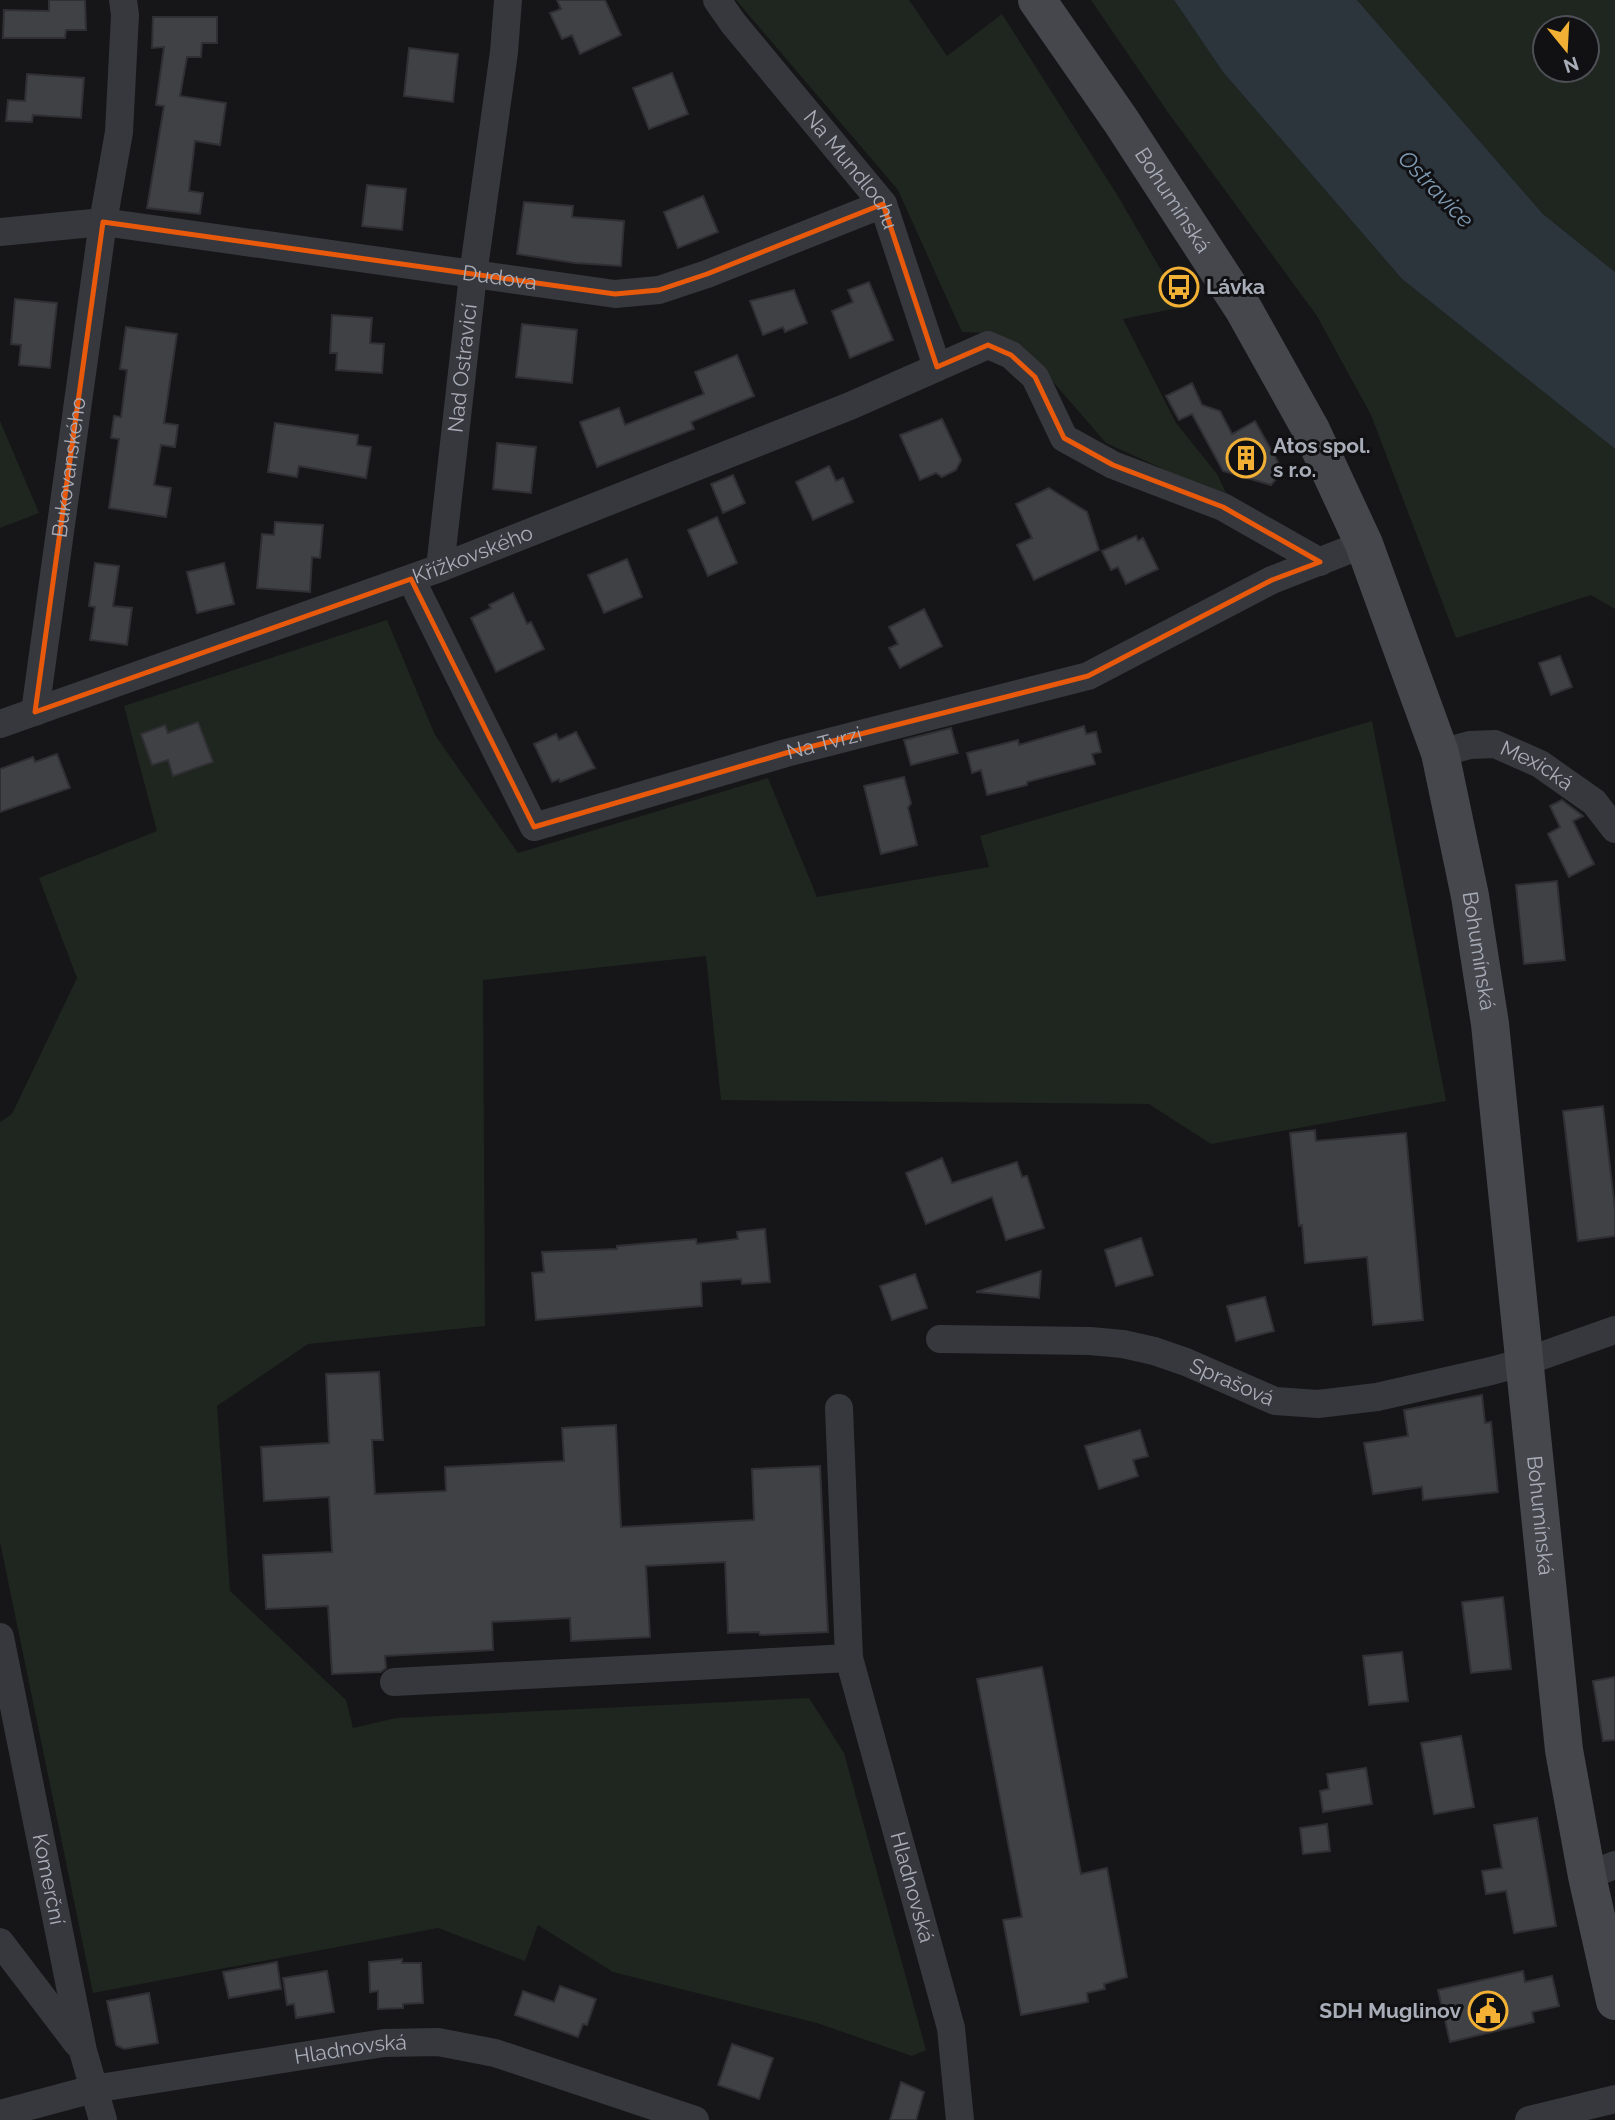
<svg xmlns="http://www.w3.org/2000/svg" width="1615" height="2120" font-family="Raleway,sans-serif">
<style>
.green{fill:#1e261f;fill-rule:evenodd}
.water{fill:#2c353c}
.building{fill:#404145;stroke:#303034;stroke-width:2}
.lines{fill:none;stroke-linecap:round;stroke-linejoin:round}
.street{stroke:#37383d;stroke-width:28}
.secondary{stroke:#45474d;stroke-width:38}
.marked{fill:none;stroke:#e8590c;stroke-width:5;stroke-linejoin:round}
.labels{text-anchor:middle;stroke-width:6;stroke-linejoin:round;paint-order:stroke}
.street-label{font-size:21px;fill:#a8adb8;stroke:#111113}
.poi-label{font-size:21px;font-weight:bold;fill:#a8adb8;stroke:#111113;text-anchor:start}
.water-label{font-size:23px;font-style:italic;fill:#7f9bb3;stroke:#111113}
</style>
<rect width="100%" height="100%" fill="#161618"/>
<!-- green -->
<g class="green">
<polygon points="736,0 909,0 947,56 1002,14 1116,193 1171,287 1188,306 1123,319 1176,423 1217,474 1229,499 1106,443 1022,346 989,333 962,332 898,190"/>
<polygon points="1091,0 1174,0 1223,72 1402,279 1615,449 1615,609 1591,595 1456,638 1371,415 1317,316 1167,111"/>
<path d="M1357 0H1615V272L1543 214ZM1545 28H1587V70H1545Z"/>
<polygon points="0,421 39,513 0,528"/>
<polygon points="387,620 435,735 518,853 768,778 817,897 989,867 980,836 1372,721 1446,1101 1211,1144 1149,1104 721,1100 706,956 483,980 485,1326 308,1344 217,1406 230,1591 346,1700 353,1728 396,1718 809,1698 844,1753 926,2050 912,2056 817,2023 613,1972 538,1925 525,1961 438,1928 93,1993 0,1542 0,1122 12,1114 77,978 39,878 157,831 124,706"/>
</g>
<!-- water -->
<polygon class="water" points="1174,0 1357,0 1543,214 1615,272 1615,449 1402,279 1223,72"/>
<!-- building -->
<g class="building">
<polygon points="49,0 85,0 86,30 66,30 65,38 3,38 4,10 49,11"/>
<polygon points="557,0 605,0 621,35 580,54 572,35 562,39 550,13 561,9"/>
<polygon points="153,17 217,17 217,43 202,43 201,57 187,57 180,96 226,103 220,145 195,141 189,191 203,193 200,214 147,208 164,106 156,105 164,47 152,48"/>
<polygon points="409,48 458,54 453,102 404,96"/>
<polygon points="672,73 688,114 649,129 633,88"/>
<polygon points="27,74 84,78 81,118 33,115 32,122 6,121 8,100 25,101"/>
<polygon points="367,185 406,189 402,230 362,226"/>
<polygon points="703,196 718,232 678,248 664,212"/>
<polygon points="524,202 573,206 572,217 624,221 621,266 575,263 517,254"/>
<polygon points="869,282 893,340 850,358 832,311 853,302 848,290"/>
<polygon points="794,290 807,323 785,332 783,327 763,335 750,301"/>
<polygon points="15,299 57,303 50,368 19,365 21,345 11,344"/>
<polygon points="332,315 372,318 370,343 384,344 382,373 336,370 337,353 330,353"/>
<polygon points="522,324 577,330 572,383 516,377"/>
<polygon points="126,327 177,334 164,423 178,425 175,447 161,445 154,485 171,488 166,517 109,508 119,439 111,438 114,416 121,417 127,370 120,369"/>
<polygon points="737,355 754,396 691,422 694,429 597,467 580,422 619,408 625,425 704,394 695,372"/>
<polygon points="1192,383 1202,405 1220,411 1232,434 1255,421 1283,471 1271,485 1223,471 1192,414 1179,420 1166,396"/>
<polygon points="942,419 961,460 956,470 942,477 936,473 920,480 900,435"/>
<polygon points="275,423 358,435 357,445 371,447 366,478 299,466 297,477 268,472"/>
<polygon points="497,443 536,447 531,493 493,489"/>
<polygon points="829,466 836,481 843,478 853,502 813,520 796,482"/>
<polygon points="733,475 745,503 723,513 711,484"/>
<polygon points="1049,488 1087,512 1099,550 1034,580 1017,545 1032,538 1016,504"/>
<polygon points="717,517 737,563 708,576 688,530"/>
<polygon points="275,522 323,525 320,558 312,557 310,592 257,588 262,534 274,535"/>
<polygon points="1136,536 1138,541 1143,538 1158,569 1126,584 1118,567 1111,570 1102,551"/>
<polygon points="627,559 642,597 604,613 588,575"/>
<polygon points="95,563 119,566 113,606 132,608 127,645 90,640 95,607 89,606"/>
<polygon points="224,563 234,604 197,613 187,572"/>
<polygon points="513,593 527,624 531,622 544,649 496,672 471,618 491,608 489,605"/>
<polygon points="924,609 942,646 900,668 889,648 898,644 889,627"/>
<polygon points="1560,656 1572,687 1551,695 1539,663"/>
<polygon points="198,722 213,762 173,776 168,760 152,765 141,734 165,725 168,733"/>
<polygon points="1084,726 1086,734 1096,732 1101,752 1092,754 1095,764 1027,782 1027,785 987,795 981,770 972,773 967,753 1018,740 1019,745"/>
<polygon points="951,728 958,753 911,765 904,740"/>
<polygon points="576,732 595,768 560,782 559,779 552,782 534,744 556,734 559,740"/>
<polygon points="57,754 70,788 0,812 0,769 33,757 35,762"/>
<polygon points="904,777 911,803 908,808 917,845 881,854 864,786"/>
<polygon points="1562,800 1583,816 1573,821 1594,864 1569,877 1548,834 1560,827 1550,806"/>
<polygon points="1557,881 1565,960 1524,964 1516,885"/>
<polygon points="1603,1106 1615,1210 1615,1236 1578,1241 1563,1111"/>
<polygon points="1315,1130 1316,1141 1406,1133 1423,1320 1373,1325 1367,1257 1305,1263 1302,1225 1299,1226 1290,1133"/>
<polygon points="942,1158 952,1183 1017,1162 1022,1177 1027,1176 1044,1228 1006,1240 992,1197 926,1224 906,1173"/>
<polygon points="765,1229 770,1282 742,1284 741,1279 701,1282 702,1306 536,1320 532,1273 544,1272 542,1252 617,1249 617,1246 696,1239 697,1244 738,1239 737,1232"/>
<polygon points="1141,1238 1153,1275 1116,1286 1105,1250"/>
<polygon points="1041,1271 1039,1298 976,1292"/>
<polygon points="915,1274 927,1308 892,1320 880,1286"/>
<polygon points="1265,1297 1274,1331 1236,1341 1227,1306"/>
<polygon points="379,1372 383,1440 372,1440 375,1494 446,1491 445,1467 564,1461 562,1428 616,1425 621,1527 754,1520 752,1469 820,1466 828,1632 760,1635 759,1632 728,1633 725,1562 646,1566 650,1637 571,1641 570,1618 492,1622 493,1650 385,1656 386,1668 381,1672 332,1674 328,1606 266,1609 263,1555 332,1552 329,1497 264,1501 261,1447 329,1443 326,1374"/>
<polygon points="1482,1395 1485,1423 1491,1422 1498,1492 1423,1500 1422,1487 1373,1494 1364,1443 1408,1436 1404,1410"/>
<polygon points="1140,1430 1148,1456 1133,1460 1138,1476 1099,1489 1085,1446"/>
<polygon points="1503,1597 1511,1669 1471,1673 1462,1602"/>
<polygon points="1402,1652 1408,1701 1369,1705 1363,1656"/>
<polygon points="1042,1667 1081,1874 1107,1868 1127,1977 1104,1984 1105,1989 1087,1993 1088,2002 1021,2015 1003,1920 1022,1917 977,1679"/>
<polygon points="1615,1677 1615,1740 1603,1741 1593,1681"/>
<polygon points="1461,1736 1474,1807 1434,1814 1421,1743"/>
<polygon points="1366,1768 1372,1804 1323,1812 1320,1791 1329,1789 1327,1774"/>
<polygon points="1537,1818 1556,1926 1514,1933 1506,1891 1486,1894 1482,1871 1502,1868 1494,1825"/>
<polygon points="1327,1824 1330,1851 1303,1854 1300,1828"/>
<polygon points="402,1959 402,1963 421,1963 423,2003 403,2004 403,2008 378,2009 378,1991 370,1992 369,1962"/>
<polygon points="277,1962 281,1989 229,1998 223,1972"/>
<polygon points="327,1971 334,2012 296,2018 294,2004 287,2005 283,1978"/>
<polygon points="1523,1971 1525,1982 1552,1976 1559,2006 1532,2012 1534,2022 1450,2042 1438,1990"/>
<polygon points="560,1986 596,1999 587,2025 583,2024 578,2037 515,2015 523,1991 554,2002"/>
<polygon points="149,1993 158,2043 124,2049 116,2045 107,2001"/>
<polygon points="732,2044 773,2058 759,2099 718,2085"/>
<polygon points="901,2082 924,2092 916,2120 890,2120"/>
</g>
<g class="lines">
<!-- street -->
<g class="street">
<path id="s1" d="M717 0 733 23 883 204 937 367"/>
<path id="s2" d="M0 232 103 222 615 294 659 290 707 274 883 204"/>
<path id="s3" d="M440 568 473 275 504 52 508 0"/>
<path id="s4" d="M411 579 534 827 786 753 1088 676 1272 580 1364 544"/>
<path id="s5" d="M35 712 103 222 119 132 125 15 123 0"/>
<path id="s6" d="M0 724 440 568 850 406 988 345 1011 355 1035 377 1064 438 1113 465 1223 507 1320 562"/>
<path id="s7" d="M1440 753 1470 745 1495 744 1540 764 1594 802 1615 829"/>
<path id="s8" d="M940 1339 1090 1341 1123 1344 1154 1351 1186 1362 1275 1401 1318 1404 1377 1397 1491 1371 1524 1362 1615 1330"/>
<path id="s9" d="M839 1408 849 1658 951 2028 960 2120"/>
<path id="s10" d="M0 1637 83 2051 103 2120"/>
<polyline points="394,1682 849,1658"/>
<polyline points="1587,1876 1615,1865"/>
<polyline points="0,1942 77,2043"/>
<path id="s11" d="M0 2114 93 2089 384 2043 438 2042 495 2053 695 2120"/>
<polyline points="1529,2120 1615,2099"/>
</g>
<!-- secondary -->
<path class="secondary" id="s12" d="M1037 0 1121 121 1244 310 1311 430 1364 544 1440 753 1470 896 1490 1024 1564 1750 1587 1876 1615 2001"/>
</g>
<!-- marked area -->
<path class="marked" d="M883 204 937 367 988 345 1011 355 1035 377 1064 438 1113 465 1223 507 1320 562 1272 580 1088 676 786 753 534 827 411 579 35 712 103 222 615 294 659 290 707 274Z"/>
<!-- icons -->
<defs>
<symbol id="bus-ring" viewBox="-11 -11 22 22"><circle r="9.5" fill="#111113" stroke="#f2b134" stroke-width="1.5"/><path d="M-5-6H5V4H4V6H2V4H-2V6H-4V4H-5ZM-3.5-4V0h7V-4ZM-3.5 1.2v1.5H-2V1.2ZM2 1.2v1.5H3.5V1.2Z" fill="#f2b134"/></symbol>
<symbol id="building-ring" viewBox="-11 -11 22 22"><circle r="9.5" fill="#111113" stroke="#f2b134" stroke-width="1.5"/><path d="M-4-6H4V6H1V3H-1V6H-4ZM-2.5-4.3h1.7v1.8h-1.7ZM.8-4.3h1.7v1.8H.8ZM-2.5-1h1.7V.8h-1.7ZM.8-1h1.7V.8H.8Z" fill="#f2b134"/></symbol>
<symbol id="civic-ring" viewBox="-11 -11 22 22"><circle r="9.5" fill="#111113" stroke="#f2b134" stroke-width="1.5"/><path d="M-.6-6.5H3V-4.5H.6V-3L4-1V1h2V6H-6V1h2V-1L-.6-3ZM-1.2 2.5V6h2.4V2.5Z" fill="#f2b134"/></symbol>
</defs>
<g fill-rule="evenodd">
<use href="#bus-ring" x="1157" y="265" width="44" height="44"/>
<use href="#building-ring" x="1224" y="436" width="44" height="44"/>
<use href="#civic-ring" x="1466" y="1989" width="44" height="44"/>
</g>
<g class="labels">
<!-- street labels -->
<g class="street-label">
<text dy="7" stroke="none"><textPath href="#s1" startOffset="217">Na Mundlochu</textPath></text>
<text dy="7" stroke="none"><textPath href="#s12" startOffset="242">Bohumínská</textPath></text>
<text dy="7" stroke="none"><textPath href="#s2" startOffset="504">Dudova</textPath></text>
<text dy="7" stroke="none"><textPath href="#s3" startOffset="201">Nad Ostravicí</textPath></text>
<text dy="7" stroke="none"><textPath href="#s5" startOffset="247">Bukovanského</textPath></text>
<text dy="7" stroke="none"><textPath href="#s6" startOffset="502">Křížkovského</textPath></text>
<text dy="7" stroke="none"><textPath href="#s4" startOffset="579">Na Tvrzi</textPath></text>
<text dy="7" stroke="none"><textPath href="#s7" startOffset="103">Mexická</textPath></text>
<text dy="7" stroke="none"><textPath href="#s12" startOffset="1060">Bohumínská</textPath></text>
<text dy="7" stroke="none"><textPath href="#s8" startOffset="299">Sprašová</textPath></text>
<text dy="7" stroke="none"><textPath href="#s12" startOffset="1628">Bohumínská</textPath></text>
<text dy="7" stroke="none"><textPath href="#s10" startOffset="247">Komerční</textPath></text>
<text dy="7" stroke="none"><textPath href="#s9" startOffset="488">Hladnovská</textPath></text>
<text dy="7" stroke="none"><textPath href="#s11" startOffset="357">Hladnovská</textPath></text>
</g>
<!-- poi labels -->
<g class="poi-label">
<text x="1206" y="294">Lávka</text>
<text x="1273" y="453">Atos spol.<tspan x="1273" dy="24">s r.o.</tspan></text>
<text x="1461" y="2018" text-anchor="end">SDH Muglinov</text>
</g>
<!-- water labels -->
<g class="water-label">
<text transform="translate(1436 189) rotate(46)" y="8">Ostravice</text>
</g>
</g>
<!-- north arrow -->
<g transform="translate(1566 49) rotate(162)"><circle r="33" fill="#111113" stroke="#4d4f55" stroke-width="2"/>
<path d="M0-5L12 26L0 18L-12 26Z" fill="#f2b134"/>
<text y="-10" font-size="19" font-weight="bold" text-anchor="middle" fill="#a8adb8">N</text>
</g>
</svg>
